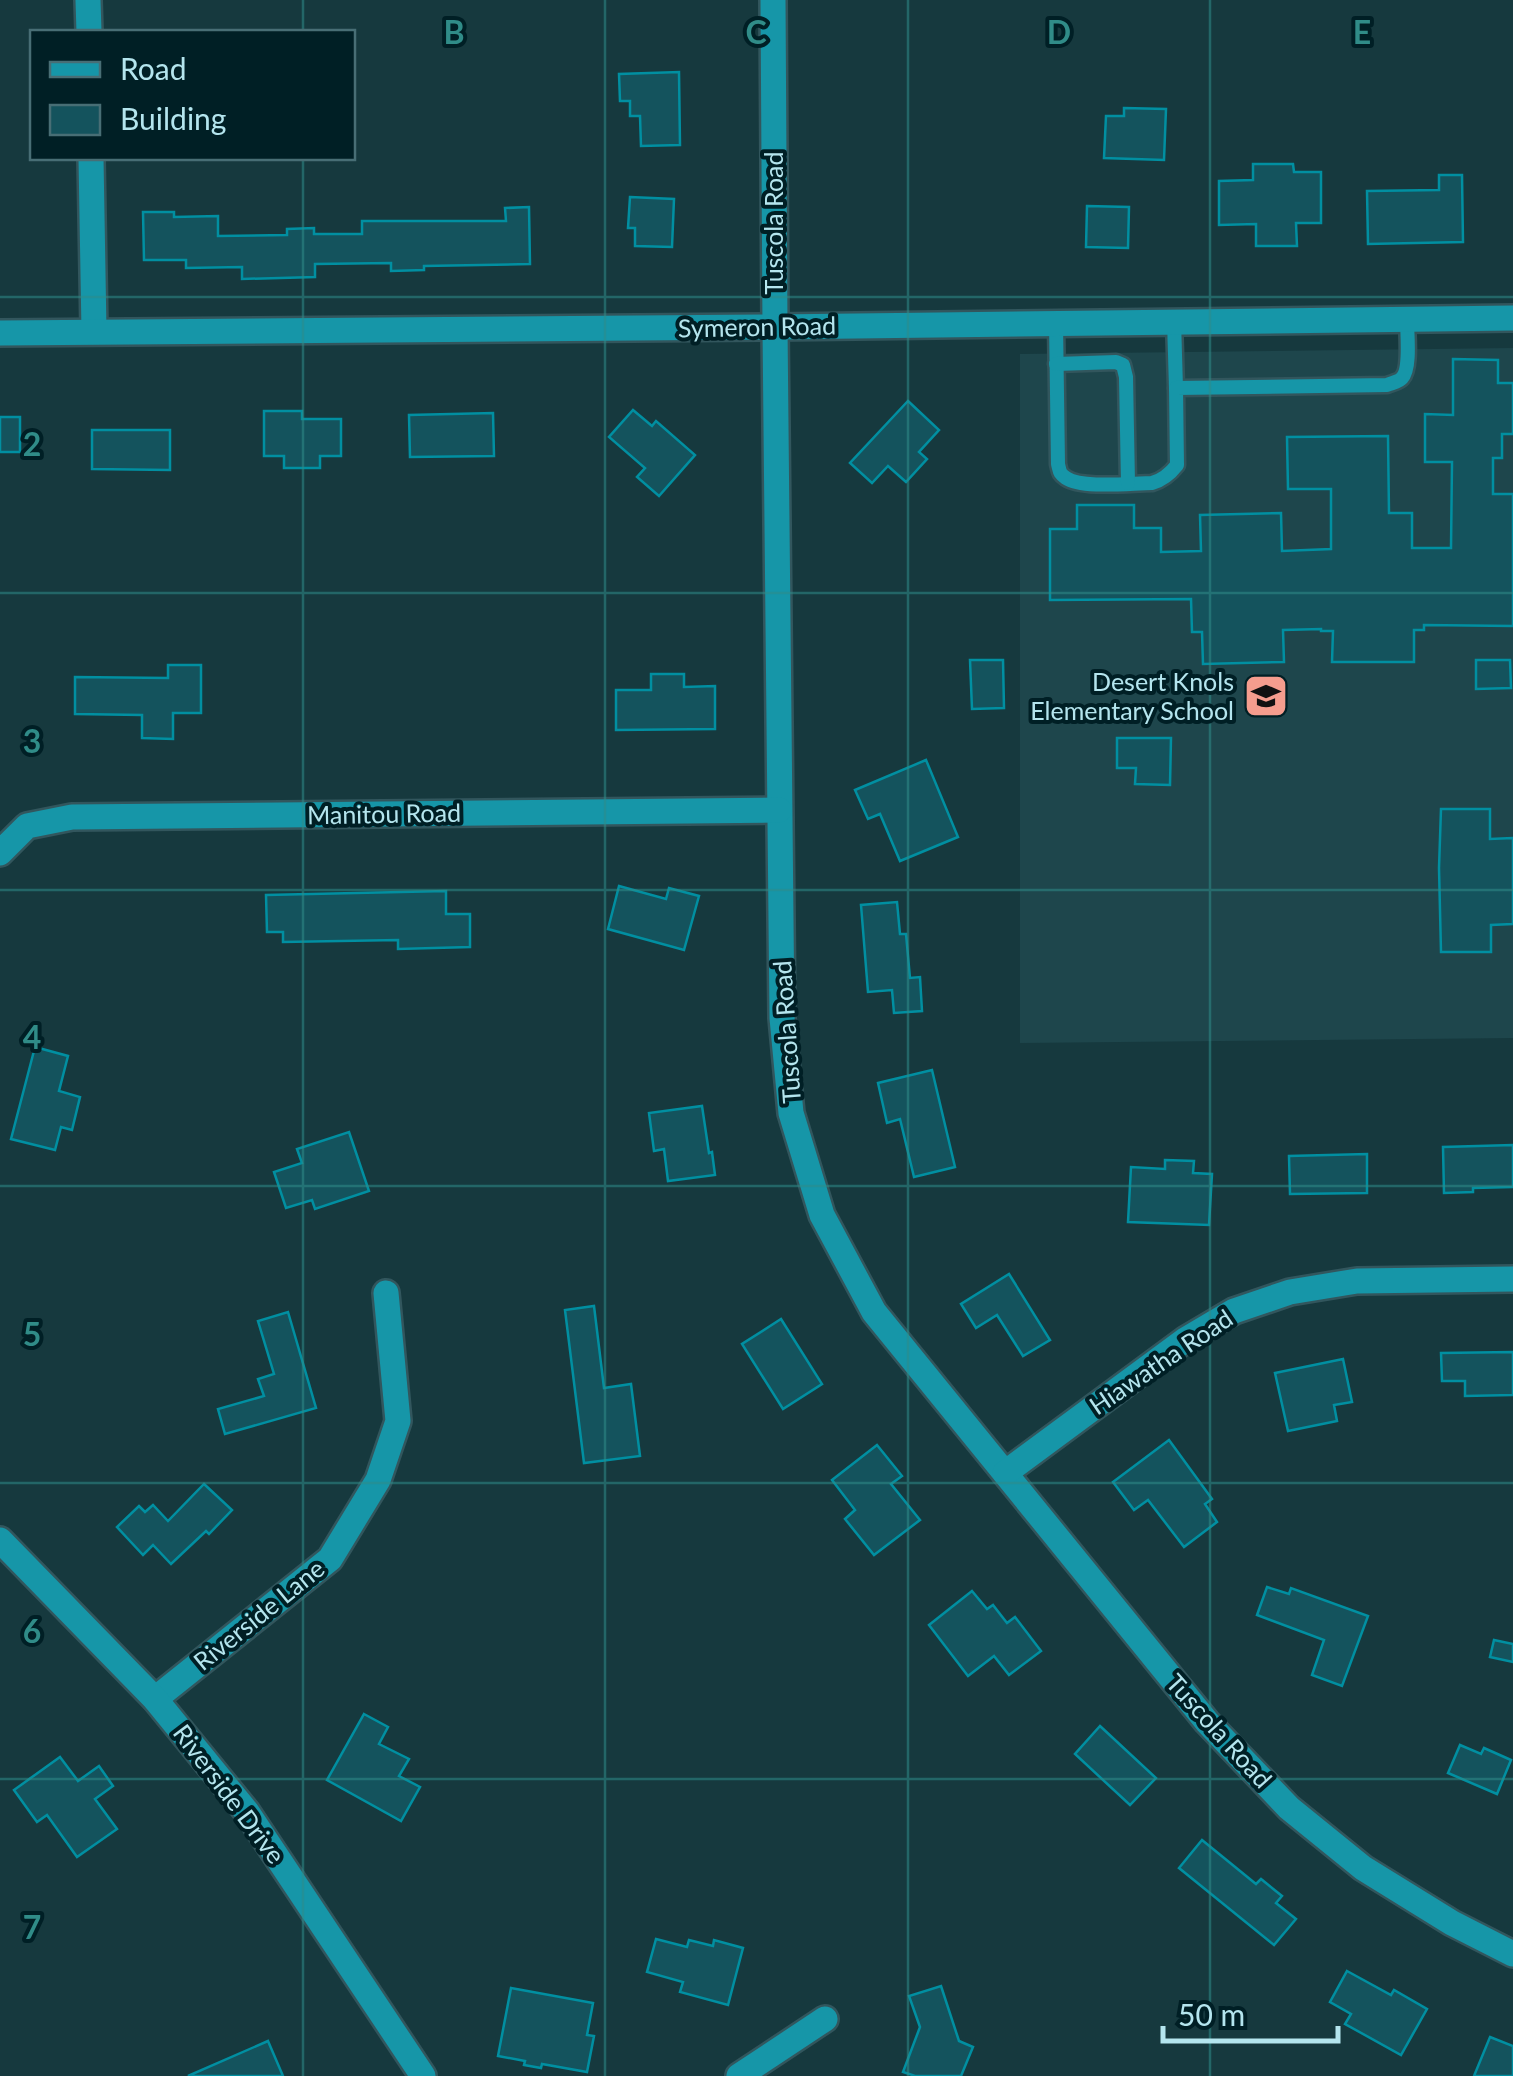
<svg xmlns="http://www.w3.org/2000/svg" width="1513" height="2076" font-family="Lato,sans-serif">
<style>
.built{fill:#1e464c}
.building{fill:#14535d;stroke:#018fa1;stroke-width:2.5}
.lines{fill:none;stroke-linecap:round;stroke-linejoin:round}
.service-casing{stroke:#32565d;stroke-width:19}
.minor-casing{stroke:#32565d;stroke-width:30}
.tertiary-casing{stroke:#32565d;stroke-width:30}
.service{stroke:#1696a8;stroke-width:14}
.minor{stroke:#1696a8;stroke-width:25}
.tertiary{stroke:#1696a8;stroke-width:25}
.grid{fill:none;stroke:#308c88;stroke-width:2.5;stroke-opacity:0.55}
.labels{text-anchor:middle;stroke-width:8;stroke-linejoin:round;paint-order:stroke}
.street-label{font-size:25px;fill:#b4e5ee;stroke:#001f25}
.poi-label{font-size:25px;fill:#b4e5ee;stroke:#001f25;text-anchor:end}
.grid-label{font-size:32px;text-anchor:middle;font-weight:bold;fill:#308c88;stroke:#001f25;stroke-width:8;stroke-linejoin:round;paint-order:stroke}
</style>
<rect width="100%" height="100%" fill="#16393e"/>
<!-- built -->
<polygon class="built" points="1513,348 1513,1038 1020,1043 1020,354"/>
<!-- building -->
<g class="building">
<polygon points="679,72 680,145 641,146 640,116 630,116 630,101 620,101 619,74"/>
<polygon points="1124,108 1166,109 1164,160 1104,158 1106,116 1124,116"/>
<polygon points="1253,164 1293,164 1294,172 1321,172 1321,223 1296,223 1297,246 1256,246 1256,224 1219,225 1219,181 1253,180"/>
<polygon points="1439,175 1462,175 1463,242 1368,244 1367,191 1439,190"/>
<polygon points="630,197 674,199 672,247 635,246 635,228 628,228"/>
<polygon points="1087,206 1129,207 1128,248 1086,247"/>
<polygon points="529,207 530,264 424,266 424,270 391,271 391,263 315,264 315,277 242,279 242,267 186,268 186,260 144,260 143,212 174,212 174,217 218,216 218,236 287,235 287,229 314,228 314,234 362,234 362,221 506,221 505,208"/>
<polygon points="1453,359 1498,360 1498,383 1513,383 1513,434 1502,434 1502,458 1493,458 1493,494 1513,494 1513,626 1424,625 1424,630 1414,630 1414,662 1332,662 1333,631 1321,631 1321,629 1283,630 1284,662 1203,664 1202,632 1192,632 1191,599 1050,600 1050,529 1077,529 1077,505 1134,505 1134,528 1161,528 1161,552 1201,551 1200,515 1281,513 1282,551 1331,549 1331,489 1288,489 1287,437 1388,436 1389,513 1412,513 1412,548 1451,548 1452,462 1425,462 1425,414 1453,415"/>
<polygon points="908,401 939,430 919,452 927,459 906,482 888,466 872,483 850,463"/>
<polygon points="633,410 652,426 656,421 695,455 659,496 637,477 645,468 609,437"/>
<polygon points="264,411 302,411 302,419 341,419 341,456 320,456 320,468 284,468 284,456 264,456"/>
<polygon points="493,413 494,456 410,457 409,415"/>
<rect x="0" y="417" width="20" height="35"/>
<polygon points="92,430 170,430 170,470 92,469"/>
<polygon points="970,660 1003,660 1004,708 972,709"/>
<polygon points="1476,660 1510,660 1511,688 1476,689"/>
<polygon points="168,665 201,665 201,713 173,713 173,739 142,738 142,715 75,714 75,677 168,678"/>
<polygon points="651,674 684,674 684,687 715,686 715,729 616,730 616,690 651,690"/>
<polygon points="1117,738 1171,738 1170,785 1135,784 1136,768 1117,768"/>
<polygon points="926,760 958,837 900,861 880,814 868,819 855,790"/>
<polygon points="1441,809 1490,809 1490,839 1513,838 1513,924 1491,925 1491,952 1441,952 1439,868"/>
<polygon points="619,886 666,899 669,888 699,896 684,950 608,929"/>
<polygon points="446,891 446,914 470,914 470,947 398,949 398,940 283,942 283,932 267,932 266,895"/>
<polygon points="897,902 900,934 906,934 910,978 920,977 922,1011 894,1013 892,990 868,992 861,905"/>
<polygon points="35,1047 68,1056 59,1091 80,1097 72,1130 61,1127 55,1150 11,1139"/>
<polygon points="932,1070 955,1167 914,1177 900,1119 887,1123 878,1083"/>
<polygon points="702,1106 709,1153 712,1152 715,1175 668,1181 664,1149 654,1151 649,1113"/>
<polygon points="349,1132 369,1191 315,1209 312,1200 286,1208 274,1172 302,1163 297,1149"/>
<polygon points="1513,1145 1513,1187 1473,1188 1473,1192 1444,1193 1443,1147"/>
<polygon points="1367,1154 1367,1193 1290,1194 1289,1156"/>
<polygon points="1165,1160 1194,1161 1193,1173 1212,1174 1209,1225 1128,1222 1131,1167 1165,1169"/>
<polygon points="1009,1274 1050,1340 1023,1356 997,1315 976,1328 961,1304"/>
<polygon points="594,1306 604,1388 631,1384 640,1456 584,1463 565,1310"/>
<polygon points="288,1312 316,1408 225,1434 218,1409 264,1396 258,1379 274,1374 258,1321"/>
<polygon points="781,1319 822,1384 783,1409 742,1344"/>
<polygon points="1513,1352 1513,1395 1465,1396 1465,1381 1442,1381 1441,1353"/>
<polygon points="1343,1359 1352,1402 1334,1405 1337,1421 1288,1431 1275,1373"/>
<polygon points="1169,1440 1212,1499 1205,1504 1217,1522 1184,1547 1148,1500 1134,1510 1113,1482"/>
<polygon points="877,1445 902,1476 891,1484 920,1520 874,1555 845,1519 855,1510 832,1480"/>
<polygon points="204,1484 232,1510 209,1534 206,1531 171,1564 153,1545 143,1555 117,1527 139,1506 145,1512 153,1505 168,1521"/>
<polygon points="1267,1587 1289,1594 1291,1588 1368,1616 1342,1686 1312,1675 1324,1640 1257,1615"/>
<polygon points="972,1591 987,1609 993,1605 1007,1623 1015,1617 1041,1651 1009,1675 994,1656 968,1676 929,1625"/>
<polygon points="1494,1640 1513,1644 1513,1662 1490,1657"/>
<polygon points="364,1714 388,1727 379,1744 409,1759 399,1776 420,1787 401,1821 327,1780"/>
<polygon points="1100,1726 1156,1778 1130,1805 1075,1754"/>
<polygon points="1460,1745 1481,1754 1484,1748 1511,1760 1497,1794 1448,1773"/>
<polygon points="60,1757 78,1781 99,1766 113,1786 95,1799 117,1829 77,1857 47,1815 37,1822 14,1790"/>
<polygon points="1202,1840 1256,1884 1261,1879 1282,1896 1276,1903 1296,1919 1274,1945 1179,1868"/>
<polygon points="656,1939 687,1947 689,1940 713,1946 714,1940 743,1948 728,2005 680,1992 683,1982 647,1972"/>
<polygon points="1347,1971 1391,1995 1394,1990 1427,2009 1401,2055 1345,2024 1351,2014 1330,2002"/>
<polygon points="941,1986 959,2041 973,2047 961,2076 915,2076 903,2072 920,2027 909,1996"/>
<polygon points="511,1988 593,2003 587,2035 594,2036 587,2072 542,2064 541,2068 524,2065 525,2061 498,2056"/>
<polygon points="1490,2037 1513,2046 1513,2076 1474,2076"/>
<polygon points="268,2041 283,2076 188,2076"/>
</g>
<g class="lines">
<defs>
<g id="service">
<polyline points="1174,321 1176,388"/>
<path d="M1056 323 1058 464C1060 472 1059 473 1066 478 1082 489 1132 483 1152 483 1163 480 1170 474 1177 465L1176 388 1387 385C1391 383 1399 382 1402 378 1411 369 1407 333 1407 320"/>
<polyline points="1056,364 1116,362 1123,365 1126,377 1128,483"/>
</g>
<g id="minor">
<polyline points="88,0 89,32"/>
<polyline points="91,158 94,331"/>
<polyline points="775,327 782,1018 791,1113 822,1215 874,1312 1207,1722 1289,1808 1363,1868 1452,1923 1513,1954"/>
<polyline points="0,853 27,826 72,817 779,810"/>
<polyline points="1005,1473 1185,1340 1234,1311 1290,1292 1357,1281 1513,1279"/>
<polyline points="155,1699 330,1559 378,1480 398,1421 386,1293"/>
<polyline points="739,2076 825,2019"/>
</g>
<g id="tertiary">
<polyline points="773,0 775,327"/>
<polyline points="0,333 775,327 1513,318"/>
<polyline points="0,1540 155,1699 247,1812 423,2076"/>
</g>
</defs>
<!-- service casing -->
<use href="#service" class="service-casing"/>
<!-- minor casing -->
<use href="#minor" class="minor-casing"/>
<!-- tertiary casing -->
<use href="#tertiary" class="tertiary-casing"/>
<!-- service -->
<use href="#service" class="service"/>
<!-- minor -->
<use href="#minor" class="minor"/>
<!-- tertiary -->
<use href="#tertiary" class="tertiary"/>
</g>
<!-- grid -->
<path class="grid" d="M303 0V32M605 0V2076M908 0V2076M1210 0V2076M303 158V2076M0 297H1513M0 593H1513M0 890H1513M0 1186H1513M0 1483H1513M0 1779H1513"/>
<!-- icons -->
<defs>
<symbol id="school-square" viewBox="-11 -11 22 22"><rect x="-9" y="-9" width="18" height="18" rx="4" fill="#f59d8e" stroke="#001f25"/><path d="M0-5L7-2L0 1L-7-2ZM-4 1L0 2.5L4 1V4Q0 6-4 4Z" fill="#111"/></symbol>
</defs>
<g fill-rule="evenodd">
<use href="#school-square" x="1241" y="671" width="50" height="50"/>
</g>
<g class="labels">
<!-- street labels -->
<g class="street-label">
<text transform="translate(774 223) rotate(-90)" y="9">Tuscola Road</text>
<text transform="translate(757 327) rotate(-1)" y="9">Symeron Road</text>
<text transform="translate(384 814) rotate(-1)" y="9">Manitou Road</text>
<text transform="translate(787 1032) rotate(-94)" y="9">Tuscola Road</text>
<text transform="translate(1161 1362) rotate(-34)" y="9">Hiawatha Road</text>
<text transform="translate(259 1615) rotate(-39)" y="9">Riverside Lane</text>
<text transform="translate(1219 1731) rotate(48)" y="9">Tuscola Road</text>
<text transform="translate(229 1794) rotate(53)" y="9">Riverside Drive</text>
</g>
<!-- poi labels -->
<g class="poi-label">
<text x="1234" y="691">Desert Knols<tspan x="1234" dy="29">Elementary School</tspan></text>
</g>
</g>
<g class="grid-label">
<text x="454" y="44">B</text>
<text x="756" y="44">C</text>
<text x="1059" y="44">D</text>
<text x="1362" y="44">E</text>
<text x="32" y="456">2</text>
<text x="32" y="753">3</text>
<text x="32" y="1049">4</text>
<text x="32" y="1346">5</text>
<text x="32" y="1643">6</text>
<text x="32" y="1939">7</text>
</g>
<!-- legend -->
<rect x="30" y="30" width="325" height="130" fill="#001f25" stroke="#486e75" stroke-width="2.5"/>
<rect x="50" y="62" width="50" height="15" fill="#1696a8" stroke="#486e75" stroke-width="2.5"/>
<text x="120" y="80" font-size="30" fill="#b4e5ee">Road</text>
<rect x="50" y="105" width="50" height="30" fill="#14535d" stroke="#486e75" stroke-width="2.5"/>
<text x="120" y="130" font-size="30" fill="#b4e5ee">Building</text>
<!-- scale -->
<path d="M1163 2026v15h175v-15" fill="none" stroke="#b4e5ee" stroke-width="5"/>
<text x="1178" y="2026" font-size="30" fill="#b4e5ee" stroke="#001f25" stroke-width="8" paint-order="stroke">50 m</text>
</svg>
